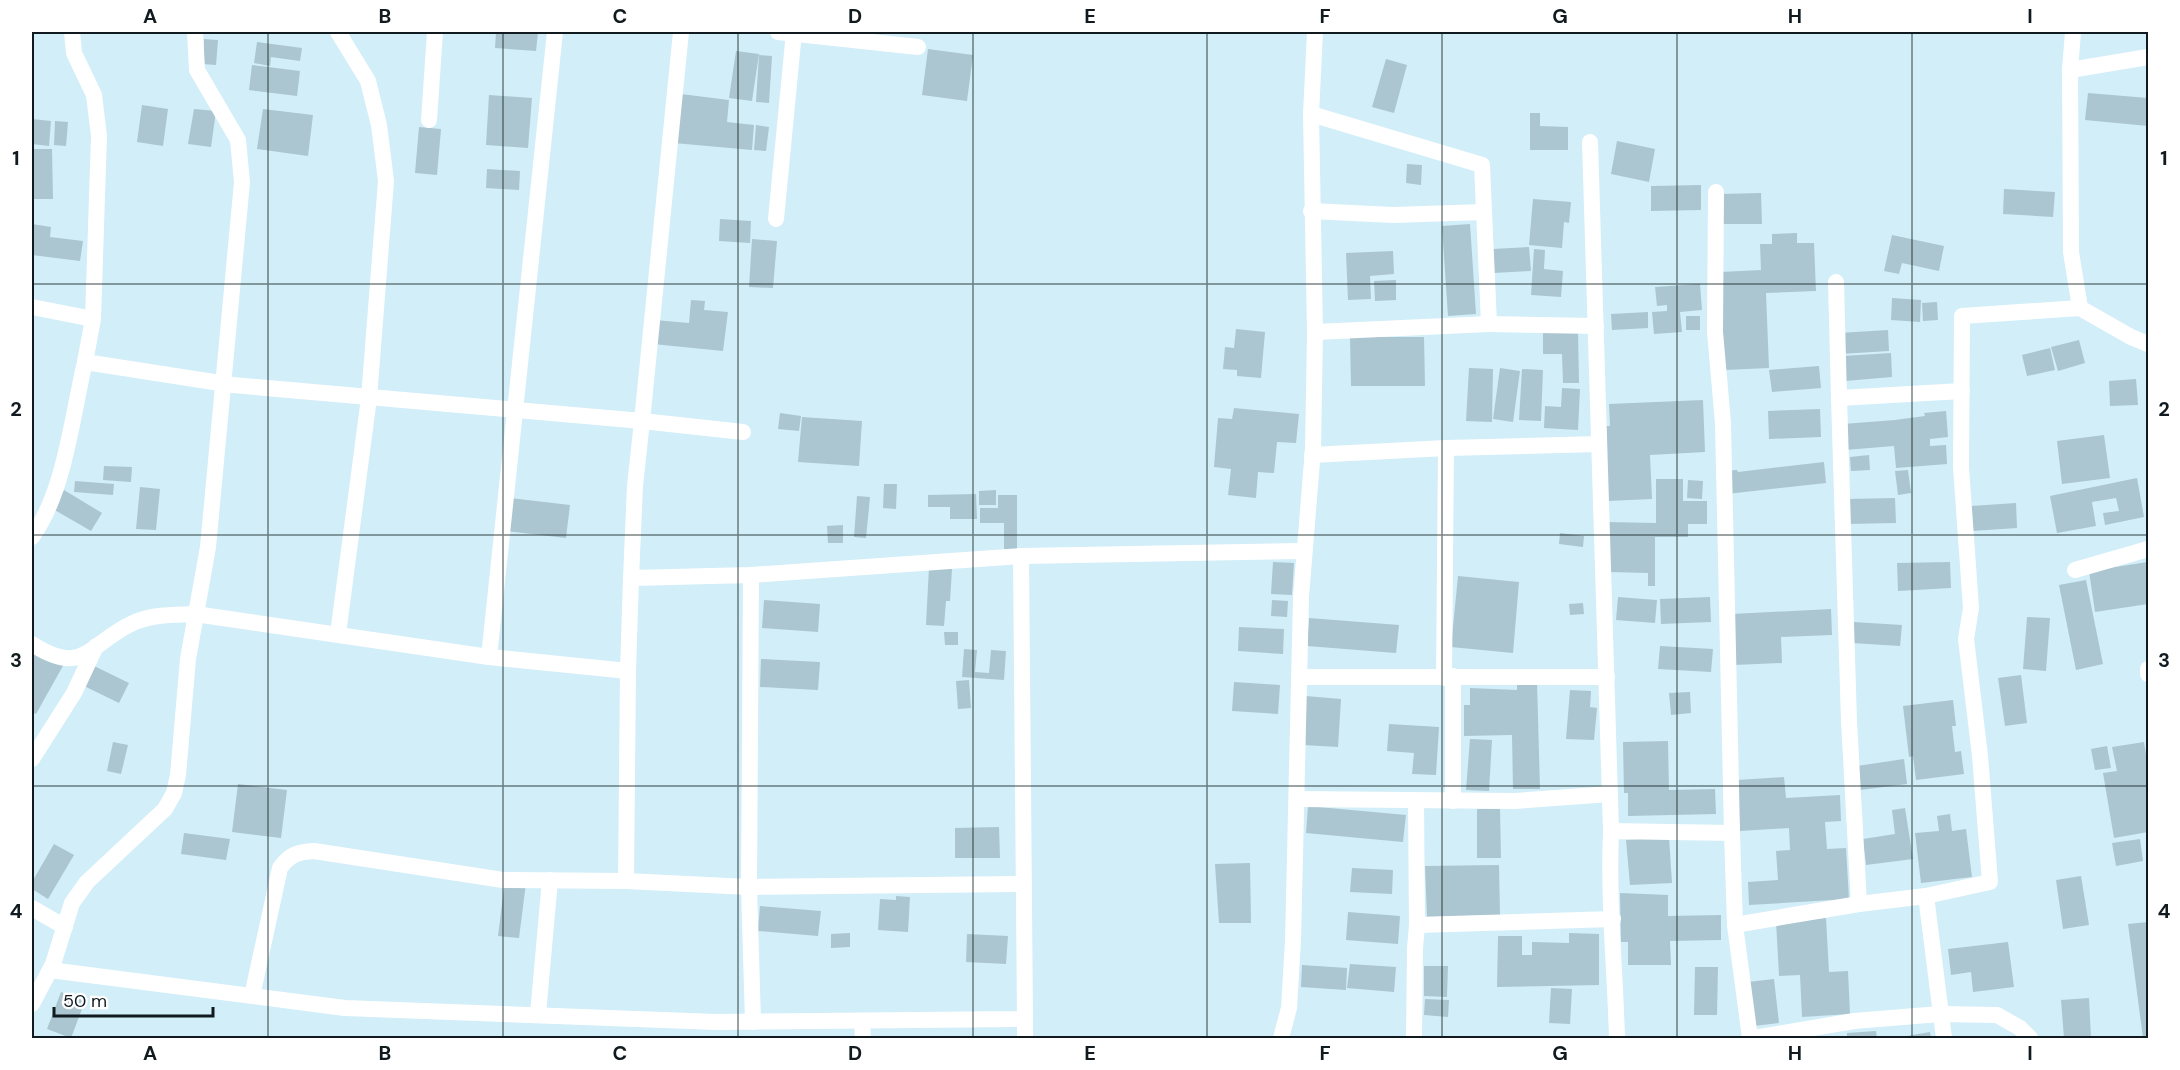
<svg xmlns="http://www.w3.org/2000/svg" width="2180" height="1070" font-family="'DM Sans',sans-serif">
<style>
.building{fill:#abc6d0}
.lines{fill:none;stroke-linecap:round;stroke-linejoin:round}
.street{stroke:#fff;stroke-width:16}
.grid{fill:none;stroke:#111b1f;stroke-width:1.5;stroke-opacity:0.55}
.neatline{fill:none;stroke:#111b1f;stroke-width:2}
.grid-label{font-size:20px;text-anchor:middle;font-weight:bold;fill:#111b1f}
</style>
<rect width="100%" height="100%" fill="#d2eef8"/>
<!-- building -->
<g class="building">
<polygon points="496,32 538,32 536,51 495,48"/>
<polygon points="204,39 218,40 216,65 203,64"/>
<polygon points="257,42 302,48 300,61 271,57 270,66 254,63"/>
<polygon points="928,49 973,55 967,101 922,95"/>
<polygon points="736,51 759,54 752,101 729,98"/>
<polygon points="759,55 772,56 769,103 756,102"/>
<polygon points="1386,59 1407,65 1394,113 1372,107"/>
<polygon points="252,65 300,71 297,96 249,90"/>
<polygon points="2088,93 2148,98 2148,126 2085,120"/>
<polygon points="681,94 729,100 727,122 754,125 752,150 674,143"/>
<polygon points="489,95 532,98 528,148 486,145"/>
<polygon points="142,105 168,109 163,146 137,142"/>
<polygon points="194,109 216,111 211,147 188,144"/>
<polygon points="263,109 313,115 308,156 257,149"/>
<polygon points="1530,113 1540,113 1540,126 1568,127 1568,150 1530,150"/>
<polygon points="32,119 51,121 49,146 32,144"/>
<polygon points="55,121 68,122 66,146 54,145"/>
<polygon points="756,125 769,127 766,151 754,150"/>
<polygon points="419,127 441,129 437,175 415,173"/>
<polygon points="1617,141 1655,149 1649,182 1611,174"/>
<polygon points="32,149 52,149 53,199 32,199"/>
<polygon points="1407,164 1422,165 1421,185 1406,183"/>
<polygon points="487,169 520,171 519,190 486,188"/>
<polygon points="1701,185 1701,210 1651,211 1651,186"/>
<polygon points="2004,189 2055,192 2053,217 2003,214"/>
<polygon points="1761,193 1762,224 1720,224 1720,194"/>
<polygon points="1533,199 1571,202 1569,223 1564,222 1562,248 1529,245"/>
<polygon points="720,219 751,221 750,243 719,241"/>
<polygon points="32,224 51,227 50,237 83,241 80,261 32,255"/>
<polygon points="1470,224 1476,314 1448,316 1442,226"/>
<polygon points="1797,233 1797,243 1814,243 1816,291 1766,293 1769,368 1724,370 1721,272 1761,270 1760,244 1772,244 1772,234"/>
<polygon points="1892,235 1944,246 1939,271 1902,263 1899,274 1884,271"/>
<polygon points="752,239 777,241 773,288 749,287"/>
<polygon points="1529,247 1531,271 1493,273 1492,249"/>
<polygon points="1534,249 1545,250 1544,269 1563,271 1561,297 1531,295"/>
<polygon points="1393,251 1394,274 1370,276 1371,299 1348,300 1346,253"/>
<polygon points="1396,280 1396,300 1375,301 1374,281"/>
<polygon points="1700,284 1702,310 1680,312 1682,332 1654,334 1652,312 1667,311 1667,305 1657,306 1655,287"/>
<polygon points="1892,298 1921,300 1920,322 1891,320"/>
<polygon points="691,300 705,301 704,310 728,312 723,351 653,344 655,320 689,323"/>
<polygon points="1937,302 1938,320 1923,321 1922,303"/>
<polygon points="1648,312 1648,328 1612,330 1611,314"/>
<rect x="1686" y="316" width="14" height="14"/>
<polygon points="1236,329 1265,332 1261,378 1237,376 1237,370 1223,369 1225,347 1234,348"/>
<polygon points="1888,330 1889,351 1840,354 1839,333"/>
<polygon points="1543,331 1578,331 1579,383 1563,383 1562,354 1543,354"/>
<polygon points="1350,337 1424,337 1425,386 1351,386"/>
<polygon points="2079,340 2085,363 2058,371 2051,347"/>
<polygon points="2050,348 2055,370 2027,376 2022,355"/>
<polygon points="1891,353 1892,377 1845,381 1843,356"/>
<polygon points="1819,366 1821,388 1772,392 1769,370"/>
<polygon points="1469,368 1493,369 1492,422 1466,421"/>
<polygon points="1500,368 1520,371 1513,422 1493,419"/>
<polygon points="1522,369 1543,370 1541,421 1519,420"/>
<polygon points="2136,379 2138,405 2110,406 2109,381"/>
<polygon points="1562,388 1580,389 1578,430 1544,428 1545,406 1561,407"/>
<polygon points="1703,400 1705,452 1650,455 1652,499 1607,501 1604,426 1610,426 1609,404"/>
<polygon points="1234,408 1299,414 1296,443 1277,442 1274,473 1258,472 1256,498 1228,495 1231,469 1214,467 1218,418 1232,419"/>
<polygon points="1820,409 1821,437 1769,439 1768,411"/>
<polygon points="1946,411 1948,437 1930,439 1930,446 1946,445 1947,464 1896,468 1894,446 1845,450 1843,424 1895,420 1925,416 1924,413"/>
<polygon points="780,413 801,416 799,431 778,429"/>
<polygon points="802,417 862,421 859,466 798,462"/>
<polygon points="2104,435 2110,478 2062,484 2057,441"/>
<polygon points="1869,455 1870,470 1851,471 1850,457"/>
<polygon points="1824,462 1826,483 1727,494 1724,471 1737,470 1738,472"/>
<polygon points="104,466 132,467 131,482 103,480"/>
<polygon points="1908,470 1911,493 1898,495 1895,471"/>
<polygon points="2137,478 2144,517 2105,525 2103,513 2119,511 2116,498 2092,502 2096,526 2057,533 2050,496"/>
<polygon points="1656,479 1683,479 1683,501 1707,501 1707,524 1688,524 1688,537 1655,537 1655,586 1648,586 1648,573 1610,572 1607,522 1656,523"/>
<polygon points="1688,480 1703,481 1702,499 1687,498"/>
<polygon points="75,481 114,484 113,495 74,492"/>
<polygon points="884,484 897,484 896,509 883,508"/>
<polygon points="140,487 160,489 156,530 136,529"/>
<polygon points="64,490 102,513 91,531 53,509"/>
<polygon points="996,490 996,505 979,505 979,491"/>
<polygon points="976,494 977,519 950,519 950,507 928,507 928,495"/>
<polygon points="998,495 1017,495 1017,553 1004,553 1004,523 980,523 980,508 998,508"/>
<polygon points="857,496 870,497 866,538 854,537"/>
<polygon points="510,498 570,505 566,538 506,531"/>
<polygon points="1895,498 1896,523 1847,524 1846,499"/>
<polygon points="2016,503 2017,528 1972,531 1971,506"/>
<polygon points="843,525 843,543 828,543 827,526"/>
<polygon points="1560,533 1584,536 1583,547 1559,544"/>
<polygon points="1273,562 1294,563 1292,595 1271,594"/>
<polygon points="1950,562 1951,588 1898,591 1897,563"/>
<polygon points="2148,562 2148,604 2095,612 2089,571"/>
<polygon points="929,567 952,569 950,601 946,601 944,626 926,625"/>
<polygon points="1458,576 1519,582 1513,653 1451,647"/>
<polygon points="2086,580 2103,664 2076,670 2059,585"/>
<polygon points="1618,597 1657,600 1655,623 1616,620"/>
<polygon points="1710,597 1711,622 1661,624 1660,599"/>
<polygon points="764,600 820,604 818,632 762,628"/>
<polygon points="1272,600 1288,601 1287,617 1271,616"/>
<polygon points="1583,603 1584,614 1570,615 1569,604"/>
<polygon points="1831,609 1832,635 1781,637 1782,663 1734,665 1732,614"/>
<polygon points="2027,617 2050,618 2046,671 2023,669"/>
<polygon points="1309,618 1399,625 1396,653 1307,646"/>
<polygon points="1853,622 1902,625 1900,646 1852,643"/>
<polygon points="1239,627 1284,629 1283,654 1238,651"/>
<polygon points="944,632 958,632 958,645 945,645"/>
<polygon points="1660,646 1713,649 1711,672 1658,669"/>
<polygon points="32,647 64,664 36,714 32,712"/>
<polygon points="964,649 977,650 975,672 989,673 991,650 1006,651 1004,680 962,677"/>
<polygon points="761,659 820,662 818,690 760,687"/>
<polygon points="90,664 129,683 119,703 80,684"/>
<polygon points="2021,675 2027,723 2005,726 1998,678"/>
<polygon points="969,680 971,708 958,709 956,681"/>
<polygon points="1234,682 1280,685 1278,714 1232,711"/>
<polygon points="1537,682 1540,789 1513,789 1512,735 1464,736 1464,705 1470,705 1470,688 1517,690 1517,683"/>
<polygon points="1570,690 1591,691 1590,707 1597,708 1594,740 1566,739"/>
<polygon points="1690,692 1691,713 1671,715 1669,693"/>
<polygon points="1306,696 1341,699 1338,747 1303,745"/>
<polygon points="1953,700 1956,726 1952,726 1955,752 1961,751 1964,774 1916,780 1913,756 1909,757 1903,706"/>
<polygon points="1389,724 1439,727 1436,775 1412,774 1414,753 1387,751"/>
<polygon points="1470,739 1492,740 1489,791 1466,790"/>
<polygon points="1668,741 1669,790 1715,789 1716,814 1628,816 1628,793 1624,793 1623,742"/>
<polygon points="113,742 128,745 121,774 107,771"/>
<polygon points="2144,742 2148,766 2148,832 2114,838 2103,773 2117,771 2112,747"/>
<polygon points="2107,746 2111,768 2095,770 2091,749"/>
<polygon points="1904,759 1907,784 1860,790 1857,766"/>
<polygon points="1784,777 1786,798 1840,795 1841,821 1825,822 1827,849 1846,848 1849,899 1749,905 1748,882 1778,880 1776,851 1790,850 1789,828 1740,831 1737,780"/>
<polygon points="238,784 287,790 281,838 232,832"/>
<polygon points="1308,806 1406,815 1403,842 1306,833"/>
<polygon points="1905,808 1913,859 1866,865 1863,839 1895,834 1892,810"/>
<polygon points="1477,809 1500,809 1501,858 1477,858"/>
<polygon points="1950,814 1952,831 1966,829 1972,877 1921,883 1915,833 1939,831 1937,816"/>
<polygon points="999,827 1000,858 955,858 955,828"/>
<polygon points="184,833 230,839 226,860 181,854"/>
<polygon points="1669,837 1672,883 1630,885 1626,840"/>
<polygon points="2140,839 2143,861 2116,866 2112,843"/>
<polygon points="54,844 74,855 48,899 32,889 32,882"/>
<polygon points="1250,863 1251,923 1219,923 1215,864"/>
<polygon points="1499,865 1500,915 1427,917 1425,866"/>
<polygon points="1352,868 1393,870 1392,894 1350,892"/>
<polygon points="2081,876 2089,925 2063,929 2056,880"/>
<polygon points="505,880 526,883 519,938 498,936"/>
<polygon points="1620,893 1668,895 1668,916 1721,915 1721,940 1670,941 1671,965 1628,965 1628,942 1621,942"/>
<polygon points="896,896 910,897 908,932 878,930 880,899 896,900"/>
<polygon points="760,906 821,911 818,936 758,931"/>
<polygon points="1348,912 1400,916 1398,944 1346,940"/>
<polygon points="1826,918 1829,972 1848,971 1850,1014 1802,1017 1800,975 1779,976 1776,921"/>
<polygon points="2148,922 2148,1038 2143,1038 2128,924"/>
<polygon points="850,933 850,947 831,948 831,934"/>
<polygon points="1569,933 1599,934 1599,985 1497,987 1498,936 1522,936 1522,955 1532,955 1532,942 1569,943"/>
<polygon points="967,934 1008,936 1006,964 966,962"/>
<polygon points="2008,942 2014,987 1973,992 1971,972 1951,975 1948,949"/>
<polygon points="1350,964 1396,967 1394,992 1347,988"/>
<polygon points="1302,965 1347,968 1346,990 1301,987"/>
<polygon points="1424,966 1448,966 1447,997 1424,996"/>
<polygon points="1695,967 1718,967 1717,1015 1694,1015"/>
<polygon points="1774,979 1779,1023 1754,1026 1748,982"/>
<polygon points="1551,988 1572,989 1570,1024 1549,1023"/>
<polygon points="61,992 85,1001 71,1038 47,1029"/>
<polygon points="2089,998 2091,1038 2064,1038 2061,1000"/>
<polygon points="1425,999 1449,1000 1448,1017 1424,1015"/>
<polygon points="1876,1031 1877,1038 1847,1038 1847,1033"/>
<polygon points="1930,1032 1931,1038 1901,1038 1901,1037"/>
</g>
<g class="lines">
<!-- street -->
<g class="street">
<polyline points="72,32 74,53 94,95 99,136 93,319 85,362 233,385 642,421 635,486 631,578 751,575 1021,556 1304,551"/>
<polyline points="338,32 368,81 379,125 386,181 369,398 338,634"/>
<polyline points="681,32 642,421 743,432"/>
<polyline points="778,32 918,47"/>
<polyline points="2070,70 2073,32"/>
<polyline points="1311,114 1482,165 1489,324 1596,326"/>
<polyline points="429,120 435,32"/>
<polyline points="1590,142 1611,831"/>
<polyline points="1716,192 1715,332 1723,423 1732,833"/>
<polyline points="1311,211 1393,215 1484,212"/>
<polyline points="776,219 794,32"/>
<polyline points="1836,282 1839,398 1962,391"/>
<polyline points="32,307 93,319"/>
<polyline points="2080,308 2071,252 2070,70 2148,57"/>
<polyline points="1315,332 1489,324"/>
<polyline points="1839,398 1849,721 1859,904 1926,896"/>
<polyline points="1446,448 1599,444"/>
<polyline points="1312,455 1446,448 1444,678"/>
<path d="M32 537C65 491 72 416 85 362"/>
<polyline points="2075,570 2148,549"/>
<polyline points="751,575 749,887 753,1022"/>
<path d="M32 644C85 678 88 643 135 622 154 614 174 615 195 614L489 657 628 671 631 578"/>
<polyline points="489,657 555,32"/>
<polyline points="2148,669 2148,674"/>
<polyline points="1453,676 1453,801"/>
<polyline points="1299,677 1607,677"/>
<polyline points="32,759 74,693 96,646"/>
<polyline points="1297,799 1515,801 1610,794"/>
<polyline points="1416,800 1417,925 1613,919"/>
<polyline points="626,881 749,887 1023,884"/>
<polyline points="32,908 65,927"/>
<polyline points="50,970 345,1008 717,1022 1025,1019 1021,556"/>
<path d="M252 996 280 868C290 854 298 852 314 851L503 880 626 881 628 671"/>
<polyline points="32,1004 53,964 72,903 87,882 165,809 174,793 178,775 188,659 208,547 242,182 238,140 197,70 195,32"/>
<polyline points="538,1014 550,880"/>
<polyline points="1025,1019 1025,1038"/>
<polyline points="862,1021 863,1038"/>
<polyline points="1281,1038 1289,1008 1293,941 1301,597 1313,449 1315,332 1311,114 1315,32"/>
<polyline points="1414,1038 1415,948 1417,925"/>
<path d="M1617 1038C1615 969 1608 900 1611 831L1732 833 1735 925"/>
<polyline points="1750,1038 1735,925 1859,904"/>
<polyline points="1754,1038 1854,1021 1940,1014 1997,1015 2020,1028 2030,1038"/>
<polyline points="1944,1038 1926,896 1990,882 1980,756 1966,639 1971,608 1961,467 1962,316 2080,308 2131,337 2148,344"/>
</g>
</g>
<!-- grid -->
<path class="grid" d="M268 32V1038M503 32V1038M738 32V1038M973 32V1038M1207 32V1038M1442 32V1038M1677 32V1038M1912 32V1038M32 284H2148M32 535H2148M32 786H2148"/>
<!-- border -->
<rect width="2180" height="1070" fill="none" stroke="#ffffff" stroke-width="66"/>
<!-- scale -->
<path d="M54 1007v9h159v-9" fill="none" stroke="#111b1f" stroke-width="3"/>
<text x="63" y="1007" font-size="18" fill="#111b1f" stroke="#ffffff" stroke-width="4.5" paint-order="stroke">50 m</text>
<rect x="33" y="33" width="2114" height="1004" class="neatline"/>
<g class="grid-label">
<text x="150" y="23">A</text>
<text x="385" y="23">B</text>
<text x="620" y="23">C</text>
<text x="855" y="23">D</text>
<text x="1090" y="23">E</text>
<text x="1325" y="23">F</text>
<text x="1560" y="23">G</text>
<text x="1795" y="23">H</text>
<text x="2030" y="23">I</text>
<text x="16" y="165">1</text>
<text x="2164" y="165">1</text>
<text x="16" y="416">2</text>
<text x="2164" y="416">2</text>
<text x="16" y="667">3</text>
<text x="2164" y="667">3</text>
<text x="16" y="918">4</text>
<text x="2164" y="918">4</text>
<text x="150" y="1060">A</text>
<text x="385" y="1060">B</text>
<text x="620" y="1060">C</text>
<text x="855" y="1060">D</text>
<text x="1090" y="1060">E</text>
<text x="1325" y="1060">F</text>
<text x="1560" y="1060">G</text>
<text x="1795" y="1060">H</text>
<text x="2030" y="1060">I</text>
</g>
</svg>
